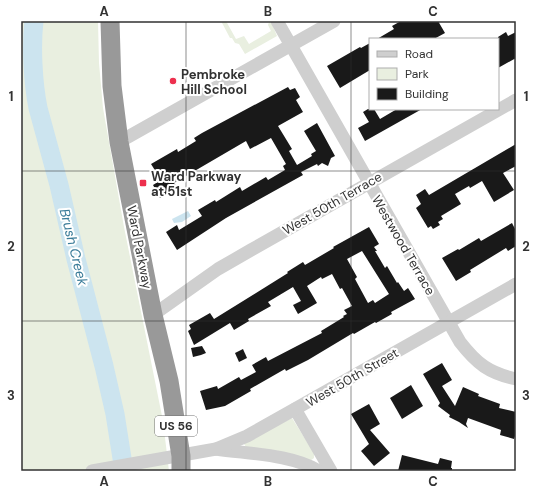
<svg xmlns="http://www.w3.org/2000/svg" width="537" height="492" font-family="'DM Sans',sans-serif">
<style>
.green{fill:#e9efe0}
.water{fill:#cce4ef}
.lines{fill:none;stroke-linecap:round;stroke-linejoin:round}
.river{stroke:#cce4ef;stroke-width:19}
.building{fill:#191919;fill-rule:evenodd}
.minor{stroke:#cfcfcf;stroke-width:13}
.highway{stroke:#999;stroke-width:19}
.grid{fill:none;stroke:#323232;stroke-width:1;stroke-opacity:0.55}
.poi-dot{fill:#ed304e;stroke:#fff;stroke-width:1.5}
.labels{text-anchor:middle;stroke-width:4;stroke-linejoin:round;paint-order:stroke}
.shield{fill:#fff;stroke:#707070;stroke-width:1}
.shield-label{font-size:12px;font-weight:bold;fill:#323232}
.poi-label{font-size:13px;font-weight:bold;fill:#323232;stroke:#fff;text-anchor:start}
.street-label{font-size:13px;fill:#323232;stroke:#fff}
.water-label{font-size:14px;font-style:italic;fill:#3b7c99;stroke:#fff}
.neatline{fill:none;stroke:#323232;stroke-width:1.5}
.grid-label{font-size:13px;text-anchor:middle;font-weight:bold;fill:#323232}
</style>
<rect width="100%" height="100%" fill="#fff"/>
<!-- green -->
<g class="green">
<polygon points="21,21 98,21 99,63 103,108 124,227 163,421 169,471 21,471"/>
<polygon points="221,21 226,21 236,39 244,36 249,44 271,31 268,25 269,22 272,24 277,36 245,54 239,44 235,43 232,38 230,38"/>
<polygon points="292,418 314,453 314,458 310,461 246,447 244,444 246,441"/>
</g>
<!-- water -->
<polygon class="water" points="188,211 191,216 182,222 174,223 172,219"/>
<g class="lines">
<!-- river -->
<path class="river" d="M34 21C31 46 33 83 38 108L59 185 76 259 104 366 115 414 124 471"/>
</g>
<!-- building -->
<g class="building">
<polygon points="401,21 438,21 445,33 434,39 377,39 394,29 392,26"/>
<polygon points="506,32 508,36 516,32 516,58 498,68 498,37"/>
<polygon points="370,43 370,70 340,88 327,66 360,47 361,48"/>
<polygon points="288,87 290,90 295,88 300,97 296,100 303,112 278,126 292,149 289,151 297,165 312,156 311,154 316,151 304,131 317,123 335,156 331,158 328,166 322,163 318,166 317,164 301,172 303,175 226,218 177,250 166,232 177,225 179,230 202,216 198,210 215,200 216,202 240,187 242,191 266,177 268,180 285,170 283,166 286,164 271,138 250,149 246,141 174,183 177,187 160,198 153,185 161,180 151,164 177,149 178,152 196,141 194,138 202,133"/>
<polygon points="368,109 374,109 380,119 397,109 422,109 365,141 358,128 369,122 363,112"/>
<polygon points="516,144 516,166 503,173 514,190 494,202 482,181 470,188 469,186 455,194 461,204 441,216 443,219 438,222 440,225 433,229 431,226 428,228 416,208 421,204 416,195 425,189 429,195"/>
<polygon points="512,223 516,231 516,246 508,251 506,248 470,270 471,272 456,281 442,258 458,249 459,250 479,238 481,241"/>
<path d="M369 227 379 244 374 247 377 251H375L385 268 387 266 397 283 398 282 404 291 408 288 415 299 391 312 392 314 376 323 375 322 354 334 353 333 308 360 286 371 285 369 250 389 251 391 225 406 206 410 200 391 217 386 218 389 239 377 241 380 256 372 252 365 266 357 268 361 322 333 321 331 344 317 343 316 347 314 344 310 352 306 342 288 340 289 332 274 322 279 321 277 307 286 317 303 298 314 293 305 301 301 293 287 268 302 271 306 248 319 249 321 234 330 230 323 194 345 188 331 191 329 189 325 210 313 214 319 288 273 287 272 303 262 305 265 334 248 333 247ZM362 251 389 294 375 303 373 300 368 303 355 279 357 277 347 259Z"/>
<polygon points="202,346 206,353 201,355 193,357 191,348"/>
<polygon points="243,349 247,358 239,362 235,353"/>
<polygon points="442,363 452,380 442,386 455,406 463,387 479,394 478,396 500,404 499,408 516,412 516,433 514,439 500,435 501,430 468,418 466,424 468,428 459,422 449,417 450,415 438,406 440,403 423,374"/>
<polygon points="411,385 423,406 402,419 390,398"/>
<polygon points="369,404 380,424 370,430 390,453 374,466 361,451 369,444 351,414"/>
<polygon points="402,455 438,464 440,458 452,461 451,468 452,468 452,471 398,471"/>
</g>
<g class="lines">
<!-- minor -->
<g class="minor">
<path d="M277 21 460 342C477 364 489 373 516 379"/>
<polyline points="119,142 334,21"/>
<polyline points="153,315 218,269 251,250 516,100"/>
<polyline points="295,409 331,471"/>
<path d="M216 449C248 454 291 454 319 471"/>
<polyline points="92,471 216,449 247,436 295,409 516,284"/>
</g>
<!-- highway -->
<polyline class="highway" points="110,21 112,86 119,142 153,315 169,381 181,456 181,471"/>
</g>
<!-- grid -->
<path class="grid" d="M186 21V471M351 21V471M21 171H516M21 321H516"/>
<!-- markers -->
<g class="poi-dot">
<circle cx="173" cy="81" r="4"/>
<rect x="139" y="179" width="8" height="8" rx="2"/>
</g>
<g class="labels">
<!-- shield labels -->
<rect class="shield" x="155" y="416" width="42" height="20" rx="3"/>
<g class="shield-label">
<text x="176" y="430">US 56</text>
</g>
<!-- poi labels -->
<g class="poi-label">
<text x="181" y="79">Pembroke<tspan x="181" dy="15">Hill School</tspan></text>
<text x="151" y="181">Ward Parkway<tspan x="151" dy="15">at 51st</tspan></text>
</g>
<!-- street labels -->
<g class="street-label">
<text transform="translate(332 203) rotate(-30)" y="5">West 50th Terrace</text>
<text transform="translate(404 245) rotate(60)" y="5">Westwood Terrace</text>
<text transform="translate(140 247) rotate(79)" y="5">Ward Parkway</text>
<text transform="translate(352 377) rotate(-30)" y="5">West 50th Street</text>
</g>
<!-- water labels -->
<g class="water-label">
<text transform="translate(74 247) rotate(76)" y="5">Brush Creek</text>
</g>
</g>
<!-- border -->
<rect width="537" height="492" fill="none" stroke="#ffffff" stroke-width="44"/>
<!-- legend -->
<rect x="369" y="38" width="130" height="72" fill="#ffffff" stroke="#adadad"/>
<rect x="377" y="51" width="20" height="6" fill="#cfcfcf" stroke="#adadad"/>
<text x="405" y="58" font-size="12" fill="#323232">Road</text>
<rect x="377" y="68" width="20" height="12" fill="#e9efe0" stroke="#adadad"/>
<text x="405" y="78" font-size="12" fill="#323232">Park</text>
<rect x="377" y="88" width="20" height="12" fill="#191919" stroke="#adadad"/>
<text x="405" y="98" font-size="12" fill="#323232">Building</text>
<rect x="22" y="22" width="493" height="448" class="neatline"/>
<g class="grid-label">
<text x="104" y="16">A</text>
<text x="268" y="16">B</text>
<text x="433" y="16">C</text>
<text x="11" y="101">1</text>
<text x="526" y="101">1</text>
<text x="11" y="251">2</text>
<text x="526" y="251">2</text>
<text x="11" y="400">3</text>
<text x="526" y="400">3</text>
<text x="104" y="486">A</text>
<text x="268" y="486">B</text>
<text x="433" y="486">C</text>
</g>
</svg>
